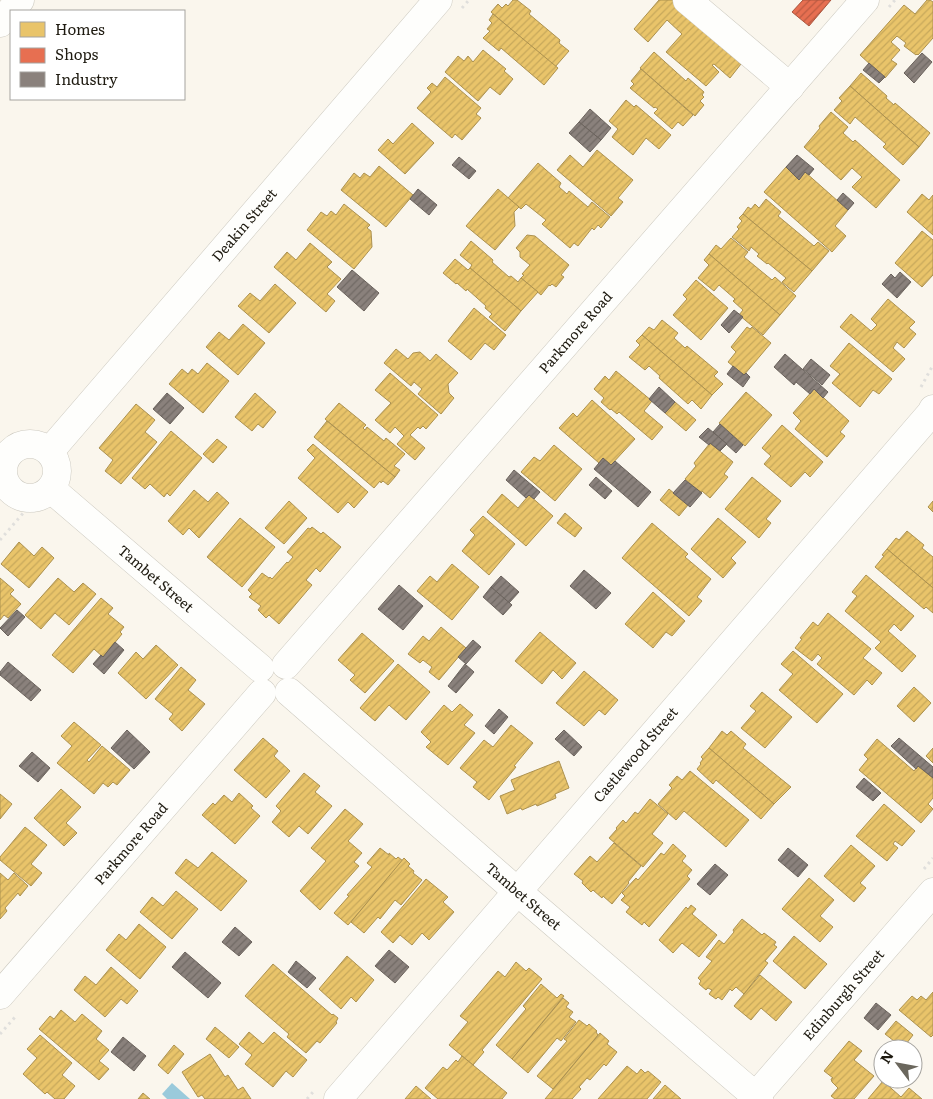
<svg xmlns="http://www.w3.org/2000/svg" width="933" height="1099" font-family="Literata,serif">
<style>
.water{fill:#9acadb}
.homes{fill:url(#homes-hatch);stroke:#ac914f}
.shops{fill:url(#shops-hatch);stroke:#ab563e}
.industry{fill:url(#industry-hatch);stroke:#6a625c}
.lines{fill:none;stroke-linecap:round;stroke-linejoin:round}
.minor-casing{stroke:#cdcac0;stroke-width:29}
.path{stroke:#e0dfdc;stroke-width:3;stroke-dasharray:2.5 4;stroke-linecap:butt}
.minor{stroke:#fefefc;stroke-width:28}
.labels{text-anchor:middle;stroke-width:5;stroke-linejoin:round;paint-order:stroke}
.street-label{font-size:14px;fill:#1e1a10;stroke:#fff}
</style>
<defs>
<pattern id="homes-hatch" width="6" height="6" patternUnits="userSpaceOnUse" patternTransform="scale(1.25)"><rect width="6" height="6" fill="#e9c46a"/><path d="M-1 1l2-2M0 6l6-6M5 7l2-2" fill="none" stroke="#c7a85b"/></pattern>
<pattern id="shops-hatch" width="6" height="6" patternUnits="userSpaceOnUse" patternTransform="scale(1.25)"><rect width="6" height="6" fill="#e76f51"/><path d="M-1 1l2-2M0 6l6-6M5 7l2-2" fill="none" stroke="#bb5a42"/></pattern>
<pattern id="industry-hatch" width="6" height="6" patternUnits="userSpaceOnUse" patternTransform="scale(1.25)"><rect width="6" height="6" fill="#8a817c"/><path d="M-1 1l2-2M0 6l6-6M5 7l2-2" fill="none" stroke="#706964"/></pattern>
</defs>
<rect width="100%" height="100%" fill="#faf6ed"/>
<!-- water -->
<polygon class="water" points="172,1083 190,1099 167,1099 162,1094"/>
<!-- homes -->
<g class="homes">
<polygon points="513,0 517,0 531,11 529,14 560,40 559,43 569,51 555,67 491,12 498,4 502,8 506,4 508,6"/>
<polygon points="659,0 675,0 706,34 741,64 730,78 714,64 712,65 719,72 706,86 666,52 682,34 667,20 648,42 634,29"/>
<polygon points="927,0 930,0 933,2 933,38 918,55 917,54 916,55 904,46 906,43 897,36 891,42 900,50 891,60 897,64 885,78 860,55 904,5 915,14"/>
<polygon points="493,14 558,68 544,85 501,48 499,51 483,38 490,31 487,29 492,23 489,20"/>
<polygon points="483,50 506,69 504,71 513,79 500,95 490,87 478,101 445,72 458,56 464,61 468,56 473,62"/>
<polygon points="654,52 686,81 688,78 704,92 702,95 704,97 700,101 704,105 695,116 640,68"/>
<polygon points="641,69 693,115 683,126 678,122 672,129 654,113 658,109 655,107 654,108 630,88 634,84 631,81"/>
<polygon points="861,73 887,96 886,98 894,105 895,103 930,133 919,147 850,86"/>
<polygon points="445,77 481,108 476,114 481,118 462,140 455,134 452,138 417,108 431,92 427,88 432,83 437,87"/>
<polygon points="850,86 919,147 903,165 883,147 886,144 855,117 850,124 834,110 842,101 839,98"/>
<polygon points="626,100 634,107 636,105 671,135 659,149 646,138 633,155 612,137 618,129 609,121"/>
<polygon points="831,112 848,127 843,133 853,142 855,140 900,180 876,208 852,187 862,177 852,168 841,180 804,147 820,128 819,126"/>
<polygon points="412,123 434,143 405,174 378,150 388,139 393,144"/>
<polygon points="597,150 633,180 618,198 623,202 611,216 557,170 570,155 583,167"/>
<polygon points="538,163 561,183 559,187 567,194 569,191 588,207 592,202 610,217 601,228 598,225 594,230 592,228 578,246 574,243 570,248 542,224 546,220 526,204 521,209 508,198"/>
<polygon points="379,166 413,195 386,227 341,190 354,173 360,178 364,173 370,177"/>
<polygon points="786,167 799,180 805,172 848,210 835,226 846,236 832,252 764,192"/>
<polygon points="498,189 519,207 514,212 515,226 495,250 466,226"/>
<polygon points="922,194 929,200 933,195 933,235 907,212"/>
<polygon points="766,199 781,212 778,216 814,246 818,242 829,251 812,271 743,214 748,207 751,209 755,204 759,208"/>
<polygon points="344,204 370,225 367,228 371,231 372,247 354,269 307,230 321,212 327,216 331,211 336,215"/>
<polygon points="743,214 812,271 794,292 782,282 786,278 768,263 767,264 757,256 759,254 751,247 749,251 732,237 739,229 737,227 742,221 739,218"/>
<polygon points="922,231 933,240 933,275 922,287 895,263"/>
<polygon points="527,235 535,236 569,265 561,275 564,277 556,287 552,284 550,286 549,285 541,295 521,278 524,275 522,274 530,265 520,257 520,252 516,248"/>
<polygon points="731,238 748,252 744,257 772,280 775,277 796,296 780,315 709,254 716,245 721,249"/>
<polygon points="471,241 493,260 492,262 509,277 511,276 518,282 521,278 538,292 521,311 470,268 472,265 460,255"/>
<polygon points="310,243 332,262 327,267 341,279 327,294 335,301 326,312 274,267 287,252 296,260"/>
<polygon points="709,254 780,315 763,335 739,315 743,310 733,301 735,299 719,285 714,291 698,278 709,265 704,260"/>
<polygon points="455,259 468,270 470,268 521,311 505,331 489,317 492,314 485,308 486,306 467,289 466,291 457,283 456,284 443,273"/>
<polygon points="696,280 728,308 701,340 673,315 687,299 683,295"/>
<polygon points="275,284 296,303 269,333 238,306 250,293 260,301"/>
<polygon points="888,299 915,322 909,328 916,334 904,348 897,342 893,348 905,359 893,372 840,327 851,314 871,331 877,325 871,319"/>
<polygon points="474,308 506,335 494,350 485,343 471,360 448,341"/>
<polygon points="662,320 678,333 674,338 685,348 687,346 718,372 714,376 723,384 712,395 642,335 649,327 654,330"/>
<polygon points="243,324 265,343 238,375 206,347 219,332 229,340"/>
<polygon points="747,327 750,329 752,327 771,343 744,375 728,362 736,352 731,347"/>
<polygon points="642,335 712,395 701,409 692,400 688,404 659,378 660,376 649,366 645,370 629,357 640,345 636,341"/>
<polygon points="849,343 892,379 879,394 873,390 860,407 832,383 840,374 830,366"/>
<polygon points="396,349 408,359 413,353 420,352 430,361 436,354 458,373 448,384 449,393 454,398 441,414 418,394 422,389 414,382 411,386 384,363"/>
<polygon points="207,363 229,381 203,413 169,384 182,369 188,374 192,369 198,374"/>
<polygon points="616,371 652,401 644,411 663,427 652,440 619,412 617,414 611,409 610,410 601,402 604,398 594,389 605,376 609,380"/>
<polygon points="390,373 438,415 426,429 423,426 420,429 418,427 410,435 425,448 415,460 397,444 404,436 395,427 390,433 375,420 391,403 375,390"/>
<polygon points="814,389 849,421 840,432 845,436 827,457 795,429 801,421 793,413"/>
<polygon points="746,392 772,415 745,446 719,423"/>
<polygon points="255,393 276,412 263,428 258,424 252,431 235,417"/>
<polygon points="592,400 635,439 611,465 603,458 599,463 559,428 573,413 577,417"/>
<polygon points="675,402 696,420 686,431 665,413"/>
<polygon points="339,403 366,425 363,428 365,430 367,427 384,441 386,438 405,454 394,466 400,470 395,477 325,419"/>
<polygon points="136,404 155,420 145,432 157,442 121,484 105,471 113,460 99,448"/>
<polygon points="327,421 395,477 388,485 383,481 381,483 380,481 374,488 314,437"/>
<polygon points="782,425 823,462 810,477 805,472 791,487 764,464 771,456 762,448"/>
<polygon points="171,431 202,458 170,496 167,493 164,497 150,484 145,489 132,478"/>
<polygon points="217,439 227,447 213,463 203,454"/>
<polygon points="710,443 733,462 724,474 728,477 710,498 702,491 701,493 685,479 696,466 694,463"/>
<polygon points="313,444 368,492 354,508 348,502 338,513 298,478 315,458 307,450"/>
<polygon points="554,445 582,469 555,501 521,472 534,457 540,461"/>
<polygon points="752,477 781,501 766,519 771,523 759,538 725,509"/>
<polygon points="669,489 688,505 679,516 660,500"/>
<polygon points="194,490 208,502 217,492 229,503 199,538 189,528 183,535 168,521"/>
<polygon points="502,494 518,508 529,495 553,516 526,546 487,512"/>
<polygon points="289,501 307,518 284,544 265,528"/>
<polygon points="933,501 933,512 928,507"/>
<polygon points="565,513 582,528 575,537 557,523"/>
<polygon points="483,516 515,544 489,575 462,551 475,535 470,530"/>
<polygon points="240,518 275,547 242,587 207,557"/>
<polygon points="718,518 746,542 731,558 736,563 723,578 691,549"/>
<polygon points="652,523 688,554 685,557 711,579 697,597 702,601 689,616 622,558"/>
<polygon points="312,527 321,534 323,532 341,547 320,572 316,568 306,580 312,585 279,624 269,615 266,618 258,610 261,606 249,597 252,594 248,590 262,573 269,578 270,577 272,579 287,562 288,563 293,557 287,552 308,528 310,529"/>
<polygon points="907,531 924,545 922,548 933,557 933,588 887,549 896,538 899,540"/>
<polygon points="19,542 34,556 42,547 54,558 29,588 1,564"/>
<polygon points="887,549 933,588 933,613 926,607 924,609 875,567 884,556 882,555"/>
<polygon points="452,564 479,587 452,620 417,591 430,576 437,582"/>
<polygon points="866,575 914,616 901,631 894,624 888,631 916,656 902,672 875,648 881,642 845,611 857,596 852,592"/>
<polygon points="0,578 14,590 10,594 21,604 8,618 4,615 0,620"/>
<polygon points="58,578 74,592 83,583 96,594 69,625 55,613 41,629 25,615"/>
<polygon points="653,592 685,621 672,636 666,632 653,648 625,624"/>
<polygon points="101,598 113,608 108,614 124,627 120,632 122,634 103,657 94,649 73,673 52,655"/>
<polygon points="828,613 871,649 863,658 882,673 872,685 867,680 854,695 817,664 822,658 818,654 812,661 795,648 802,639 800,638 813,622 818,626"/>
<polygon points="441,627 466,648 439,680 429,672 432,667 423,660 420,663 408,654 423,636 429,641"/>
<polygon points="540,632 576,663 562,679 553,670 542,684 515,661"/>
<polygon points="362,633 394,661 365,693 350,680 355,675 338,660"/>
<polygon points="156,645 178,665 146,699 118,673 136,652 143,659"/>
<polygon points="793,651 843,694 817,723 779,690 793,674 781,664"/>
<polygon points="398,664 430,692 406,720 389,705 375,721 360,708"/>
<polygon points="181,667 196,680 188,690 205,704 182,731 169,719 173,714 155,699"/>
<polygon points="584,671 618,700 605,715 599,710 584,726 556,703"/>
<polygon points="914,687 931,703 914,722 897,706"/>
<polygon points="762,692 792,717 765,748 741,728 756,711 750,706"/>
<polygon points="460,704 473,715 464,725 475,733 448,765 426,747 431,742 421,732 444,705 452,712"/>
<polygon points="74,722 101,745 87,760 89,762 102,746 130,770 117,785 113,782 108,787 103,783 94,794 57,763 72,746 61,736"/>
<polygon points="511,725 533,743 514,766 516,767 489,800 473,787 477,782 460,768 484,740 493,747"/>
<polygon points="722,731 727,735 731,731 746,744 743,748 791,787 774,804 709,748"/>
<polygon points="263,738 278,751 274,756 290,771 266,798 234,770"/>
<polygon points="877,739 914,771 918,766 933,778 933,798 928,804 933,809 921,823 859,770 868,759 864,755"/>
<polygon points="709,748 774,804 761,819 716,780 713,784 697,769 701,764 700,763 703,759 701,757"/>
<polygon points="933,748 933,763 926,756"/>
<polygon points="559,761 569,788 555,794 556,798 537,806 536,804 522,810 521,808 507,814 500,796 515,790 511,780"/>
<polygon points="690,771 749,820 726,847 684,811 676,820 658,804 672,788 669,785 677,776 682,780"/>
<polygon points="304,773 320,786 315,792 332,806 308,834 299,826 289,837 272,822 281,811 276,806"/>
<polygon points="61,789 81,807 66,823 77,833 64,846 34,818"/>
<polygon points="239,793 253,806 251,808 260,816 235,844 202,815 213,803 215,805 224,795 232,802"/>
<polygon points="0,794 12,804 0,819"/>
<polygon points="650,799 668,814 652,834 663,843 643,867 609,838 617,829 616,828 623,820 626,823 635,812 638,814"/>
<polygon points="884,804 915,831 902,846 895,841 893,844 898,848 887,861 856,836"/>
<polygon points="345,809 363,824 348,841 362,853 354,862 359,866 320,910 300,891 326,861 311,848"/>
<polygon points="25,827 47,845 31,864 42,873 31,886 0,860 0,857"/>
<polygon points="614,843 641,866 628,882 629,883 612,904 603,896 602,898 593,890 591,892 582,883 583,881 574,874 590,856 597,862"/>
<polygon points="673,844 686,856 682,861 692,870 687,876 690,879 649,927 644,922 642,925 626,912 630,907 621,900 625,896 622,893 636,878 638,880 661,853 664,855"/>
<polygon points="851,845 875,866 860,883 866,888 854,902 824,876"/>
<polygon points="380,848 389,855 389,853 396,859 398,857 403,861 348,925 334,913 349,896 347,895 372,867 367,863"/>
<polygon points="212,852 247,881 221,911 175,873 186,859 198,868"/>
<polygon points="404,858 410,864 408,866 414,871 413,873 422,880 401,905 395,900 380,919 378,917 364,933 351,922"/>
<polygon points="0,873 8,880 14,873 28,886 20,896 18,893 5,908 7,911 0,919"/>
<polygon points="809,878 834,900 820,916 833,927 820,942 782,909"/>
<polygon points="426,879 448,897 443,902 454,912 429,940 422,933 412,945 400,935 393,943 381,932"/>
<polygon points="176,891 198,909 172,939 140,912 152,897 163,906"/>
<polygon points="691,905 696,909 692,914 717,935 699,957 682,943 673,953 659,940 686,907 688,909"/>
<polygon points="742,919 762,935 764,933 776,942 774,945 777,947 765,961 768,963 744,994 736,987 732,991 730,989 722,1000 718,997 716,999 709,994 712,990 708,988 706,990 699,984 701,981 698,978 712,961 706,957 719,940 724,944 734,932 733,930"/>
<polygon points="139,924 166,947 140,979 106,950 119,934 126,940"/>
<polygon points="794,936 827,964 805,989 773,961"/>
<polygon points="347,956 374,980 356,1002 351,997 341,1009 319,989"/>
<polygon points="516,962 526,971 529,968 542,979 482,1050 484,1052 473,1065 449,1045 468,1022 460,1016 498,971 505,977"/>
<polygon points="273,964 332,1015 333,1014 338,1018 336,1022 337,1023 320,1043 317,1041 306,1053 287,1037 289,1034 245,996"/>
<polygon points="111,967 138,991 127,1004 121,999 105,1017 74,990 85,976 96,985"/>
<polygon points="760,975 792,1002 776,1021 761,1008 751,1020 734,1006"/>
<polygon points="541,984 557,998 561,994 564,996 512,1059 496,1045 526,1009 523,1006"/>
<polygon points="933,992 933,1035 931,1037 899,1010 912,996 917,1000 921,996 926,1000"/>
<polygon points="563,998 569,1003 566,1007 573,1012 569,1017 576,1022 561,1041 557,1038 528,1073 512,1059"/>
<polygon points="61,1010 75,1022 82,1014 102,1031 96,1039 109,1050 99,1061 109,1069 99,1080 39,1029 50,1016 54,1019"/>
<polygon points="579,1020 587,1026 589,1024 597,1031 596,1032 598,1035 553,1089 537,1076 567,1041 564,1039"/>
<polygon points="896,1021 913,1035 903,1048 885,1034"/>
<polygon points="215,1027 239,1047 229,1058 206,1039"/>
<polygon points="249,1032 263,1044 274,1032 307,1060 293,1077 286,1071 273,1087 245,1064 252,1055 239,1044"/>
<polygon points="600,1033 609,1041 607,1044 617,1052 606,1066 604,1064 590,1080 587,1078 579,1087 581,1089 572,1099 545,1099"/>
<polygon points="40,1035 72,1063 62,1075 75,1086 64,1099 55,1099 47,1092 45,1094 23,1074 37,1058 27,1049"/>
<polygon points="849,1041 862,1051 854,1060 874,1076 854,1099 835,1099 831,1096 838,1088 832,1082 831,1079 833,1078 824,1071"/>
<polygon points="174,1045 184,1054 168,1074 158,1065"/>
<polygon points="210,1054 225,1077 228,1075 238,1090 243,1087 251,1099 205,1099 202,1095 198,1097 182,1072"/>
<polygon points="462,1056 507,1093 502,1099 438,1099 425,1088 443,1067 447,1070 456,1060 458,1062"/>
<polygon points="627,1066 637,1074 641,1069 645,1073 648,1071 661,1082 647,1099 598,1099"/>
<polygon points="883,1081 901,1097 909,1088 922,1099 868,1099"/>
<polygon points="665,1085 681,1099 653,1099"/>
<polygon points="416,1086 431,1099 405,1099"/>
<polygon points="143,1093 150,1099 138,1099"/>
</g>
<!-- shops -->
<polygon class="shops" points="803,0 831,0 809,26 792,12"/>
<!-- industry -->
<g class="industry">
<polygon points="922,53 932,62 914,83 904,73"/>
<polygon points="869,63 885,77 879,83 863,70"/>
<polygon points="590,109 611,128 601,140 579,122"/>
<polygon points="579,122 601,140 590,152 569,133"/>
<polygon points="797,155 814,169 809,175 805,172 799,180 786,167"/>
<polygon points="459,157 476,171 469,179 452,165"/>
<polygon points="418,189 437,205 429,215 410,199"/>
<polygon points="843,193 854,203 848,210 837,200"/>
<polygon points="352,270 379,293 364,311 337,287"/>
<polygon points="900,272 911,282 897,298 882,284 891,274 895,278"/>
<polygon points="734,310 743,317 729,333 721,325"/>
<polygon points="785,354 828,392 823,398 814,389 810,394 796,382 794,385 774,367"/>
<polygon points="811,359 830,375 822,385 803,369"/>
<polygon points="733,366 744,375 746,373 750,377 743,387 727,374"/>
<polygon points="659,387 675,402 665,413 649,399"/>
<polygon points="167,393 184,408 170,424 153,409"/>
<polygon points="720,424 743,445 736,453 713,432"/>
<polygon points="708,428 727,444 720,451 710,443 709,445 699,437"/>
<polygon points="603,458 611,465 615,461 651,492 638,507 594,469"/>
<polygon points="514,470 540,492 534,499 529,495 526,498 506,480"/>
<polygon points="596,477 612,491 605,499 589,485"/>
<polygon points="685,480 702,493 690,507 673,493"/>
<polygon points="584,570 611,593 596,609 570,586"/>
<polygon points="501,576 519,592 509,603 491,587"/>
<polygon points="399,585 423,606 403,630 378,609"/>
<polygon points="491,587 512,605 503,615 483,597"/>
<polygon points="17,610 25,617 8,636 0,628"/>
<polygon points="473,640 481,647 466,664 458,657"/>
<polygon points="115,642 124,650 104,674 93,664 101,655 103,657"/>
<polygon points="8,662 41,690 31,701 0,675 0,672"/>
<polygon points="465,664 474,672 456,693 448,686"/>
<polygon points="499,709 508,717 494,734 485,726"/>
<polygon points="127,730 150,752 134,769 111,748"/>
<polygon points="564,730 582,747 574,756 555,739"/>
<polygon points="899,738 933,767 933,778 918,766 916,769 891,746"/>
<polygon points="32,752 50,768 38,782 19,766"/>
<polygon points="864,778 881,793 873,801 856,787"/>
<polygon points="788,848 808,865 798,877 778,860"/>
<polygon points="715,864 728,875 710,895 697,884"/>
<polygon points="235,927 252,942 239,956 222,942"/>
<polygon points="389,950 409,967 395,983 375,966"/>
<polygon points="185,952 221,983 208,998 172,967"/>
<polygon points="296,961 316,978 307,988 288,972"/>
<polygon points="876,1003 891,1015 878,1030 864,1018"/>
<polygon points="123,1037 146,1056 134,1071 111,1052"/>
</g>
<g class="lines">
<defs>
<g id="minor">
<polyline points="687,0 790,87"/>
<polyline points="0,23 20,0"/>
<circle cx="30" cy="471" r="27"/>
<path id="s1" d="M50 451 438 0"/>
<path id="s2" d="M51 489 260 668"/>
<path id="s3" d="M286 665 865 0"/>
<path id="s4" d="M289 692 518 892 759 1099"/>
<path id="s5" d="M0 995 262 693"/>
<path id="s6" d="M338 1099 931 413 933 409"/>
<path id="s7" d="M753 1099 933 892"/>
</g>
</defs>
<!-- minor casing -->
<use href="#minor" class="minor-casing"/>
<!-- path -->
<g class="path">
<polyline points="889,7 895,0"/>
<polyline points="462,8 469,0"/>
<polyline points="921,387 933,365"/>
<polyline points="0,540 25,511 38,511"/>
<polyline points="924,869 933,858"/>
<polyline points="0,1034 16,1016"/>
<polyline points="307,1099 313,1092"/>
</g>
<!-- minor -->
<use href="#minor" class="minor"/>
</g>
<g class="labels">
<!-- street labels -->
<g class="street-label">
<text dy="5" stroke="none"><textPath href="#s1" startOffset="298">Deakin Street</textPath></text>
<text dy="5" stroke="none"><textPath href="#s3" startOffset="441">Parkmore Road</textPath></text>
<text dy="5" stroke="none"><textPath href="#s2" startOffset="138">Tambet Street</textPath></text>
<text dy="5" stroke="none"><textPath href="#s6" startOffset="455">Castlewood Street</textPath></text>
<text dy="5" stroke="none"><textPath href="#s5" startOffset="200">Parkmore Road</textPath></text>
<text dy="5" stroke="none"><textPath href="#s4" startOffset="311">Tambet Street</textPath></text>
<text dy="5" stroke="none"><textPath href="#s7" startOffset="138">Edinburgh Street</textPath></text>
</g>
</g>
<!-- legend -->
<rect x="10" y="10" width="175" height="90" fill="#ffffff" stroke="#a5a39f"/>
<rect x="20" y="22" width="25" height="15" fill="#e9c46a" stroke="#a5a39f"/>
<text x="55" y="35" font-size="15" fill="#1e1a10">Homes</text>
<rect x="20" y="48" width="25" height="15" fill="#e76f51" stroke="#a5a39f"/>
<text x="55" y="60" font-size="15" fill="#1e1a10">Shops</text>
<rect x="20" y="72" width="25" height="15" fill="#8a817c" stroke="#a5a39f"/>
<text x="55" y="85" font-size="15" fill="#1e1a10">Industry</text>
<!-- north arrow -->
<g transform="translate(898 1064) rotate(302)"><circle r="24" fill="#ffffff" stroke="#a5a39f"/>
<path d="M0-4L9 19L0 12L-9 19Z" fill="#6b675d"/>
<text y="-8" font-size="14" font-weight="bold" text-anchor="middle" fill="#1e1a10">N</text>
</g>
</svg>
